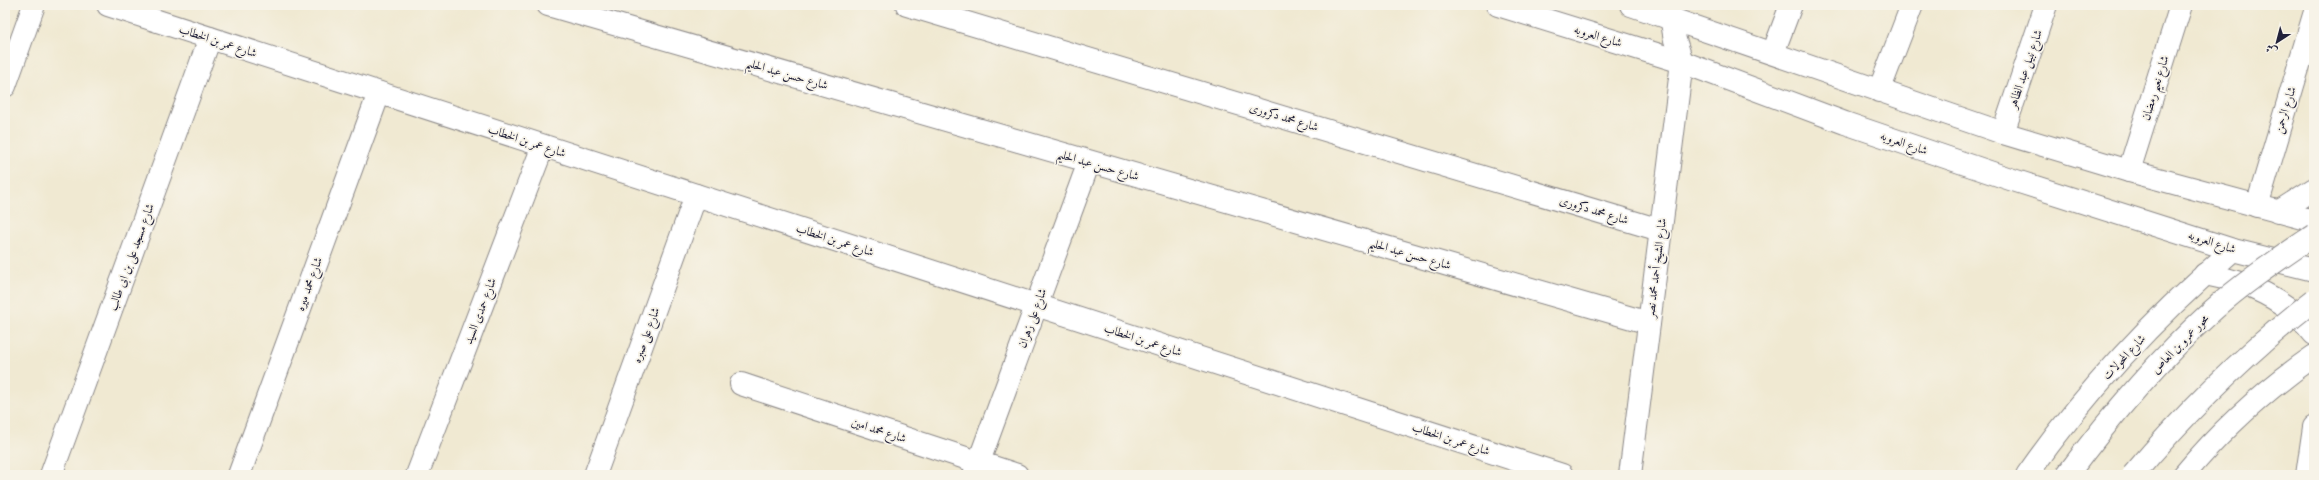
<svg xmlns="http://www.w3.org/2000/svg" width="2319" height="480" font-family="'Gentium Book Plus',Amiri,serif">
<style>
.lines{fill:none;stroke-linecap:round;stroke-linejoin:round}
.street-casing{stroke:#898686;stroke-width:24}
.secondary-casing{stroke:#898686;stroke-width:24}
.street{stroke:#fff;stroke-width:22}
.secondary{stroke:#fff;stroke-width:22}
.primary-bridge-casing{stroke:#898686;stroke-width:24;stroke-linecap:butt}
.primary-bridge{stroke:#fff;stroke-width:22}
.labels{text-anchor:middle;stroke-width:3.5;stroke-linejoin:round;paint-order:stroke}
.street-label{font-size:12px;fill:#22223b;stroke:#f7f3e8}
</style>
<rect width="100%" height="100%" fill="#f7f3e8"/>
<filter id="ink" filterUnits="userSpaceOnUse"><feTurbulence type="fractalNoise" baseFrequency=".025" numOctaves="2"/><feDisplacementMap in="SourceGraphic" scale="8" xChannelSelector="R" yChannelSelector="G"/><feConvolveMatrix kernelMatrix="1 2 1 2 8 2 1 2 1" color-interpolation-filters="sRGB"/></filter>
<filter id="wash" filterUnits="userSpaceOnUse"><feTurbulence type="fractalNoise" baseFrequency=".012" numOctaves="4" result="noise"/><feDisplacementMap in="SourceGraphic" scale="16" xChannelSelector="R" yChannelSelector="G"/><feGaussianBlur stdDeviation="0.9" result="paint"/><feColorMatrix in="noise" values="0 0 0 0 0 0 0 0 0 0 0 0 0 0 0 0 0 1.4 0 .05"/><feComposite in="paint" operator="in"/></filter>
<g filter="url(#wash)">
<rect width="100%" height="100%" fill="#f0e9d2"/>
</g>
<g filter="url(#ink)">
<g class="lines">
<defs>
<g id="street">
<polyline points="108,5 1562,475"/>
<polyline points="548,5 1649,323"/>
<polyline points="907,5 1660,230"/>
<polyline points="1773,53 1791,5"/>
<polyline points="5,86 34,5"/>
<polyline points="1879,91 1912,5"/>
<polyline points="2003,133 2046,5"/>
<polyline points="2129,171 2181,5"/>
<polyline points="2257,206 2314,15"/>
<polyline points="741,384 1017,475"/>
<polyline points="51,475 210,38"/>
<polyline points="239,475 379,93"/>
<polyline points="417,475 543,146"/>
<polyline points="595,475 696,195"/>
<polyline points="974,475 1089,162"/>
<polyline points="1630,475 1682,62 1675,40 1669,5"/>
<polyline points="2307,475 2314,427"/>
</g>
<g id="secondary">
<polyline points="1498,5 1682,62 1845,123 2010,179 2233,250 2314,270"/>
<polyline points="1631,5 2003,133 2129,171 2314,221"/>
<polyline points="2278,212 2314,189"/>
<path d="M2205 274C2247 282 2286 298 2314 334"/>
<path d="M2027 475C2085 392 2156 316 2233 250"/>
<path d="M2184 475C2222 429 2265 390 2314 356"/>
</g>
</defs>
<!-- street casing -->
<use href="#street" class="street-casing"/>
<!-- secondary casing -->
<use href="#secondary" class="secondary-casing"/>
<!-- street -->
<use href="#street" class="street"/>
<!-- secondary -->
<use href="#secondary" class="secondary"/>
<defs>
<g id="primary-bridge">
<path d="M2067 475C2110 417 2158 360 2212 311 2243 283 2279 259 2314 235"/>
<path d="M2133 475C2188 410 2247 352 2314 300"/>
</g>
</defs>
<!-- primary-bridge casing -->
<use href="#primary-bridge" class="primary-bridge-casing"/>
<!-- primary-bridge -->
<use href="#primary-bridge" class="primary-bridge"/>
</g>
</g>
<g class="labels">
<!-- street labels -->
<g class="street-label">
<text transform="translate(1598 36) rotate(17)" y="4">شارع العروبه</text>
<text transform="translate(218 41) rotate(18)" y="4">شارع عمر بن الخطاب</text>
<text transform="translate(2025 69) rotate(-71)" y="4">شارع نبيل عبد الظاهر</text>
<text transform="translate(787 74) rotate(16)" y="4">شارع حسن عبد الحليم</text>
<text transform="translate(2155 88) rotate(-73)" y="4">شارع نعيم رمضان</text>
<text transform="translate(2285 110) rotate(-73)" y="4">شارع الرحمن</text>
<text transform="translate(1284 117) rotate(17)" y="4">شارع محمد دكرورى</text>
<text transform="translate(527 141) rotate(18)" y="4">شارع عمر بن الخطاب</text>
<text transform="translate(1904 143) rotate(19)" y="4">شارع العروبه</text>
<text transform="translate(1098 165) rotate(16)" y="4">شارع حسن عبد الحليم</text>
<text transform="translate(1594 210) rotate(17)" y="4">شارع محمد دكرورى</text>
<text transform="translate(835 240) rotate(18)" y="4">شارع عمر بن الخطاب</text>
<text transform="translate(2212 242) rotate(18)" y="4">شارع العروبه</text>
<text transform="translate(1410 254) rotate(16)" y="4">شارع حسن عبد الحليم</text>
<text transform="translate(131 257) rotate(-70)" y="4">شارع مسجد على بن ابى طالب</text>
<text transform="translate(1656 268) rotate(-83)" y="4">شارع الشيخ أحمد محمد نصر</text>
<text transform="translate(309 284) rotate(-70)" y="4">شارع محمد ميره</text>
<text transform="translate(480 311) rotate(-69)" y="4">شارع حمدى السيد</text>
<text transform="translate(1032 318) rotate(-70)" y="4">شارع على زهران</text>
<text transform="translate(646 335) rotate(-70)" y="4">شارع على صبره</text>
<text transform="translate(1143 340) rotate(18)" y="4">شارع عمر بن الخطاب</text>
<text transform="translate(2180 344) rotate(-46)" y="4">محور عمرو بن العاص</text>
<text transform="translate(2124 357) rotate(-47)" y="4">شارع المحولات</text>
<text transform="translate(879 430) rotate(18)" y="4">شارع محمد امين</text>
<text transform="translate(1451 439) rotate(18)" y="4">شارع عمر بن الخطاب</text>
</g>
</g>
<!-- margin -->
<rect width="2319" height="480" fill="none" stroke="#f7f3e8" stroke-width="20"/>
<!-- north arrow -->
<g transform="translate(2277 42) rotate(216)" stroke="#f7f3e8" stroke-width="3" paint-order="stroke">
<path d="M0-3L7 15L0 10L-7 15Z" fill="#22223b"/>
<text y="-6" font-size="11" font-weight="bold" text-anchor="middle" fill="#22223b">ش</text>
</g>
</svg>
